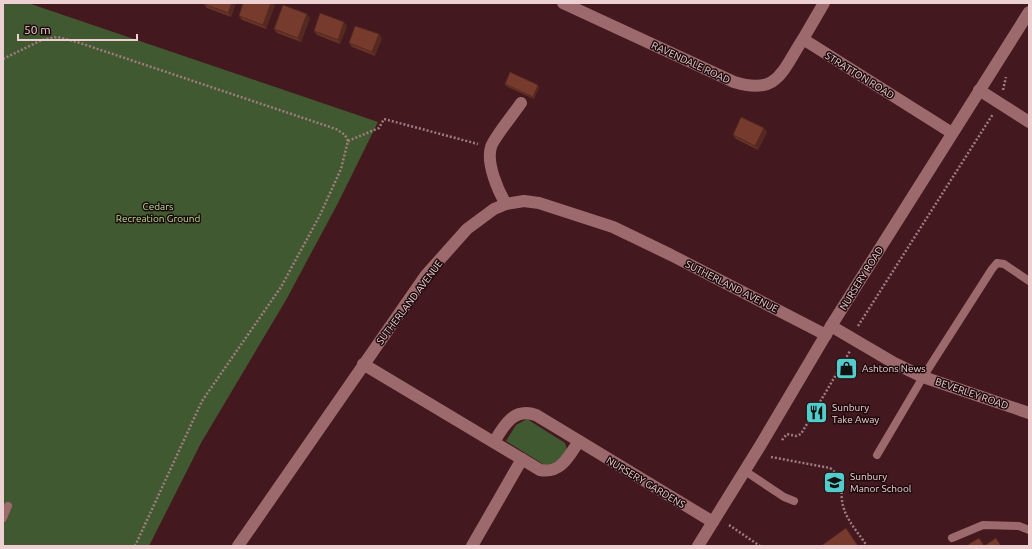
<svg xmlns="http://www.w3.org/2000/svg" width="1032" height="549" font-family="Ubuntu,sans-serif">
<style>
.green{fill:#415930}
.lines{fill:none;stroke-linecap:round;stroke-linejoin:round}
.path{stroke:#9f7c80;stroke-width:2.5;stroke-dasharray:2 2;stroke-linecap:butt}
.service{stroke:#9c696d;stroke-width:8}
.minor{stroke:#9c696d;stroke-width:12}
.tertiary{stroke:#9c696d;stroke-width:12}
.wall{fill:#663327}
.shaded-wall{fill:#532920}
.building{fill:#773b2d;stroke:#532920}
.labels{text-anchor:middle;stroke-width:3;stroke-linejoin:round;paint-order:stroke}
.street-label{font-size:10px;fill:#edd0d2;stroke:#1e0b0d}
.park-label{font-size:10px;fill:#b0e090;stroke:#1e0b0d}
.poi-label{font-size:10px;fill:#edd0d2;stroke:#1e0b0d;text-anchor:start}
</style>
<rect width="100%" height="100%" fill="#43181f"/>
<!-- green -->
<g class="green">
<polygon points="3,3 28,3 378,122 338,203 286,300 201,443 149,546 3,546"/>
<polygon points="527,419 565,443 567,449 564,458 546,466 506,441 516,425"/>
</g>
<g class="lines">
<!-- path -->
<g class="path">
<polyline points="3,59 42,40 57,37 77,42 336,129 345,135 348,141 341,169 320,215 281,287 202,401 135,546"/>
<polyline points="1003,90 1006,77"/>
<polyline points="348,141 379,128 384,119 478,144"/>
<polyline points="858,326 993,114"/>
<polyline points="782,440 787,434 796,436 801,434 850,351"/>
<path d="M771 457 830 468C847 480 838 492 844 509 848 522 860 535 867 546"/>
<polyline points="729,525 760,546"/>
</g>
<!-- service -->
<g class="service">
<polyline points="877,455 923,377 992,269 997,263 1004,264 1029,281"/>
<polyline points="745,471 784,497 794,501"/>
<polyline points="3,518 8,506"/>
<polyline points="952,538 983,525 1019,526 1029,530"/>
</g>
<!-- minor -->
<g class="minor">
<path d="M563 3 734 82C778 96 782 71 803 39"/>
<polyline points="824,3 803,39 952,133"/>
<polyline points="979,90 1029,122"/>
<path d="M506 204C498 191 486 163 491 147 493 139 515 112 521 103"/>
<polyline points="831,326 894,363 923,377 1029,413"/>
<path d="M363 364 540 470C561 474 569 456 579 441"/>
<path d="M494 442C504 425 514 407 536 415L713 522"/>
<polyline points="238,546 426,275 467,229 494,209 506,204 524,201 539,203 613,227 671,255 826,335"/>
<polyline points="472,546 522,459"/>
</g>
<!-- tertiary -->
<polyline class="tertiary" points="698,546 760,446 831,326 1029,12"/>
</g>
<!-- wall -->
<g class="wall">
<polygon points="236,3 231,17 207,8 204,4"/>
<polygon points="275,5 266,29 242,20 239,16"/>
<polygon points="310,18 301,42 277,33 274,29"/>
<polygon points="347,26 340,44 317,35 314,31"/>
<polygon points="382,38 375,56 352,47 349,43"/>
<polygon points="505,84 539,87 534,99 506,86"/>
<polygon points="767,132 758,150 736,139 733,135"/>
</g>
<!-- shaded-wall -->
<g class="shaded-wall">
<polygon points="232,3 236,3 231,17 228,13"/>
<polygon points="271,3 273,3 275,5 266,29 263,25"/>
<polygon points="307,14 310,18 301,42 298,38"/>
<polygon points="344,22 347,26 340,44 338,40"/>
<polygon points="379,34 382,38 375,56 372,52"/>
<polygon points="538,85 539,87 534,99 533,97"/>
<polygon points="764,128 767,132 758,150 755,146"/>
</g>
<!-- building -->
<g class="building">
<polygon points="204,3 232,3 228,13 204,4"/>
<polygon points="243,3 271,3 263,25 239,16"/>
<polygon points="283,5 307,14 298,38 274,29"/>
<polygon points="320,13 344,22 338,40 314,31"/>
<polygon points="355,26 379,34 372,52 349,43"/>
<polygon points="510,72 538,85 533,97 505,84"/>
<polygon points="741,117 764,128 755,146 733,135"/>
<polygon points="846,528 858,546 821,546"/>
<polygon points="979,538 984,546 996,538 1001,546 966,546"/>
</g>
<!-- icons -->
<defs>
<symbol id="shop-square" viewBox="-11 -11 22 22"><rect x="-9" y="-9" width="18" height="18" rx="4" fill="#53cdcb" stroke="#1e0b0d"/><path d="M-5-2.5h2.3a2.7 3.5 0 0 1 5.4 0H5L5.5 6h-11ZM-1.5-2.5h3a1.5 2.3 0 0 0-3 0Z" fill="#111"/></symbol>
<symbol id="restaurant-square" viewBox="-11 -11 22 22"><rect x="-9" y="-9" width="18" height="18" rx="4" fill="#53cdcb" stroke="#1e0b0d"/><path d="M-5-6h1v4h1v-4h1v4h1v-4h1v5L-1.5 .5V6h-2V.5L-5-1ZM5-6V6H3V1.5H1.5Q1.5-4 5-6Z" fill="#111"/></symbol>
<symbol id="school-square" viewBox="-11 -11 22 22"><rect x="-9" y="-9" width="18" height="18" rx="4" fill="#53cdcb" stroke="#1e0b0d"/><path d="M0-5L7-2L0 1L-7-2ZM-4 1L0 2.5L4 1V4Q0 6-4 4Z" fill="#111"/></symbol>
</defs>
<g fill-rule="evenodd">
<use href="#shop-square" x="834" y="356" width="25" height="25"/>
<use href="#restaurant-square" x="804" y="400" width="25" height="25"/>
<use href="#school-square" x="822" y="470" width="25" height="25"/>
</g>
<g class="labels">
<!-- street labels -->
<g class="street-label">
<text transform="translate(691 62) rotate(25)" y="4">RAVENDALE ROAD</text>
<text transform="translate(860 75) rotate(32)" y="4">STRATTON ROAD</text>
<text transform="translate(861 278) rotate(-58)" y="4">NURSERY ROAD</text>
<text transform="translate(732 286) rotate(27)" y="4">SUTHERLAND AVENUE</text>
<text transform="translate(409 302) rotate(-53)" y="4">SUTHERLAND AVENUE</text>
<text transform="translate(972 393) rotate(19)" y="4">BEVERLEY ROAD</text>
<text transform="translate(646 482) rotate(31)" y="4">NURSERY GARDENS</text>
</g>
<!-- park labels -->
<g class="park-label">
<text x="158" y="210">Cedars<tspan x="158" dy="12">Recreation Ground</tspan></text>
</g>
<!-- poi labels -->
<g class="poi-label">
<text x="862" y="372">Ashtons News</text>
<text x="832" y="411">Sunbury<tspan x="832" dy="12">Take Away</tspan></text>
<text x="850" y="480">Sunbury<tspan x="850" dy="12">Manor School</tspan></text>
</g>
</g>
<!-- border -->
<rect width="1032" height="549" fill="none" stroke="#edd0d2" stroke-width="8"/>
<!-- scale -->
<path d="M18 34v6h119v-6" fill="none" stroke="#edd0d2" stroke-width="2"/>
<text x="24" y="34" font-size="12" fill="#edd0d2" stroke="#1e0b0d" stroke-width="3" paint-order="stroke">50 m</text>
</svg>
